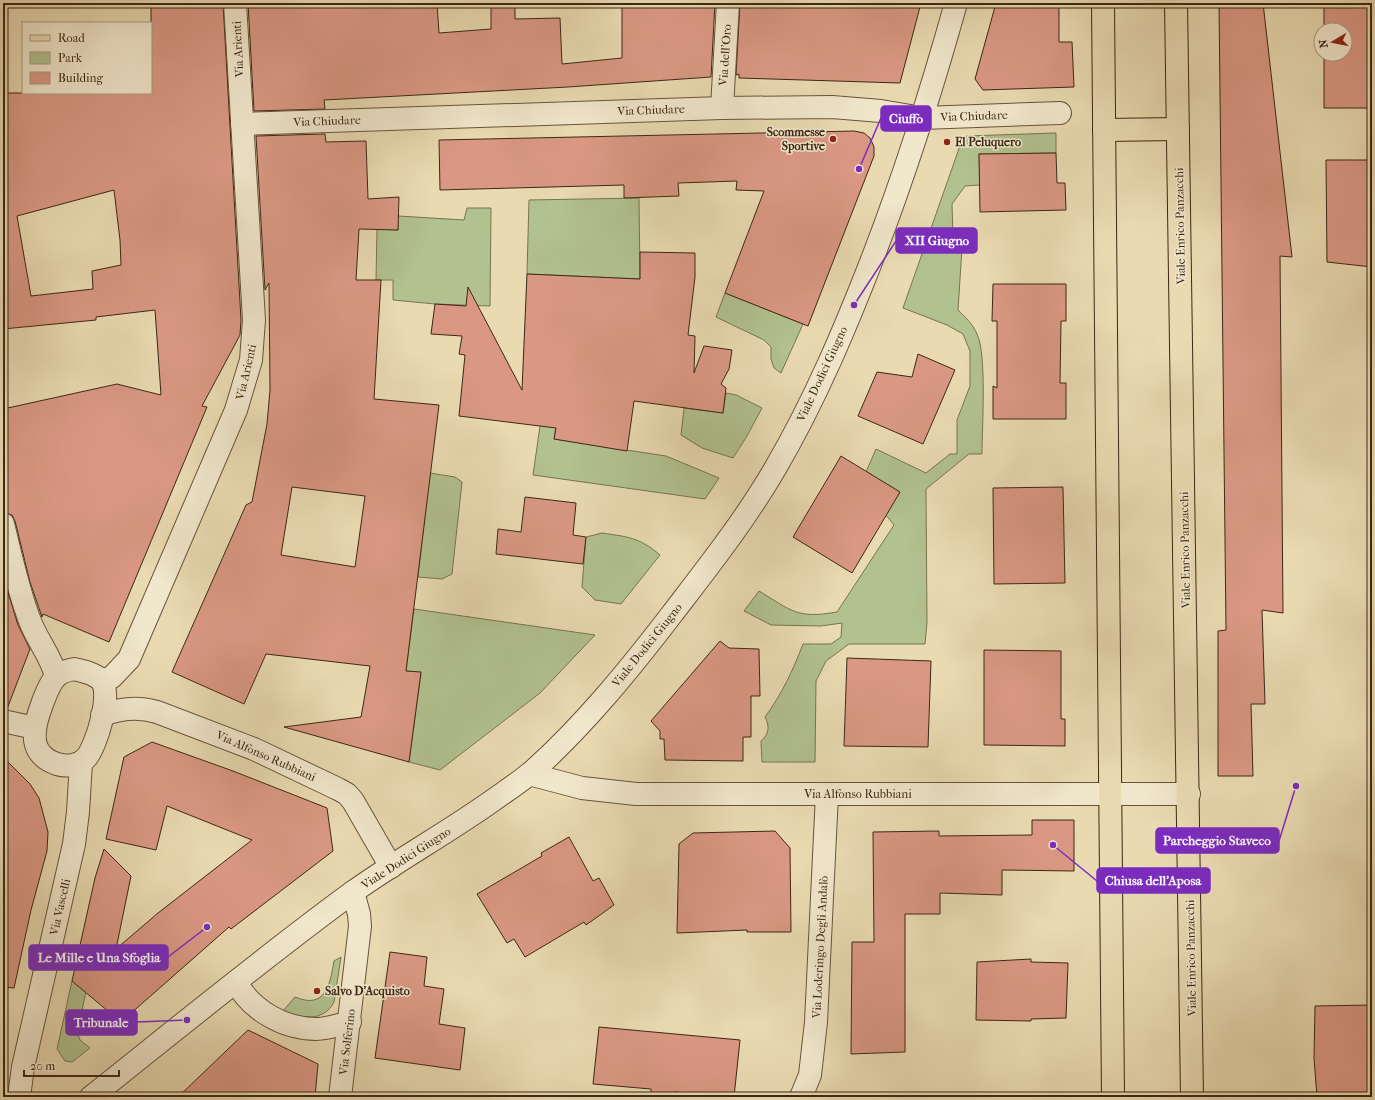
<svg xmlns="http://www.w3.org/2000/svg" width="1375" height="1100" font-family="'IM FELL French Canon',serif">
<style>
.green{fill:#b1c18f;stroke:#777452}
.building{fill:#da9884;stroke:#3d2714;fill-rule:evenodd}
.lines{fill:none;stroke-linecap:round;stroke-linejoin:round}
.minor-casing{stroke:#68543b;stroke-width:24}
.major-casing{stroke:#3d2714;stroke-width:24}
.minor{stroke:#f1e7cc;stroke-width:22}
.major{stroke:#e9dab1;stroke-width:22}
.poi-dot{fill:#8f2418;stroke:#f1e7cc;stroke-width:1.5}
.labels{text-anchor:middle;stroke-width:3;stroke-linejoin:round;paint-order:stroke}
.street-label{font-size:12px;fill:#3d2714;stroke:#f1e7cc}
.poi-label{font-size:12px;font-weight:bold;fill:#3d2714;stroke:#f1e7cc;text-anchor:start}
.leader{fill:none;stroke:#7b2cbf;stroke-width:1.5}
.callout-dot{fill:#7b2cbf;stroke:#f1e7cc;stroke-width:1.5}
.callout{fill:#7b2cbf;stroke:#7b2cbf;stroke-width:1.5}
.callout-label{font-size:13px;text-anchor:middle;font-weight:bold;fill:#fff}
</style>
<rect width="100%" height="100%" fill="#e9dab1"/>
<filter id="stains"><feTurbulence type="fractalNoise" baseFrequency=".005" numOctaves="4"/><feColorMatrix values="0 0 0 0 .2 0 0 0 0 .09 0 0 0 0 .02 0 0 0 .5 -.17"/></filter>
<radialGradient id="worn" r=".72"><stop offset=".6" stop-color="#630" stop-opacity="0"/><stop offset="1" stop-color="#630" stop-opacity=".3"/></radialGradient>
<!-- green -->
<g class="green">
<path d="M1056 133V153L979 154 980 185 965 186 952 204 953 238 962 248 958 310C965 317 973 324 977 334 987 355 982 427 982 454H969L926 489 927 622 925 644H849L826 661 816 681 815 762H762L761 741C769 734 770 727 765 717 782 694 793 670 803 644H831L841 637 842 623 821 626 771 625 744 611 759 591C792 611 797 619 837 612L894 525 886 515 900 492 866 472 876 449 926 473 950 454H957V420L970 386V351L963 334 947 325 903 308 962 140 967 136Z"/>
<polygon points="639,198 640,279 527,274 529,200"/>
<polygon points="467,208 491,208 490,306 435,304 393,300 393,280 376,280 377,229 398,230 398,216 464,220"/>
<polygon points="725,293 803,324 781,373 774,368 771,359 771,347 764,340 716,317"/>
<polygon points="557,307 569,344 554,439 666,456 719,478 705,499 533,475"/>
<polygon points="726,393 736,395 762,408 747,436 733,458 702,448 681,435 684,408 723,413"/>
<polygon points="430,473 455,477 462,482 452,574 442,579 418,577"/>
<path d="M602 533C628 537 639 537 660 555L621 604 595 600 582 587 586 537Z"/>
<polygon points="414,609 595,635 540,693 440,770 409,762 421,673 406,671"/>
<path d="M341 957 334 1002C324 1022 301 1019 283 1011L295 997C326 1010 330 984 334 961Z"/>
<polygon points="72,981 86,992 77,1032 80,1040 90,1048 72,1062 65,1061 57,1049"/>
</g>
<!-- building -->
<g class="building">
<path d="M151 3H223L241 320 240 335 202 406 207 407 109 642 43 614 42 617 30 582 15 521 12 515 3 512V409L117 384 161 395 155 310 96 317V320L3 329V93H151ZM114 190 120 240 121 265 92 271 93 289 31 296 17 216Z"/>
<polygon points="248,3 437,3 439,33 491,29 491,4 515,3 515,19 560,18 562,64 622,58 622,3 715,3 711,77 568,87 324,100 325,109 254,111"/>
<polygon points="740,3 921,3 900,83 739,78 739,74 736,75"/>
<polygon points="996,3 1059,3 1059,42 1072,42 1074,87 983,90 975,79"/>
<polygon points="1219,3 1263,3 1292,257 1280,256 1283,613 1262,610 1265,704 1251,704 1253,776 1218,776 1218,631 1226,630"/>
<polygon points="1324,3 1372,3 1372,108 1324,108 1324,54 1345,54 1345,30 1324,30"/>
<polygon points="854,131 864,133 870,138 874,147 874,156 808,326 725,293 764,191 736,190 737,181 678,183 679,196 624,198 624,185 440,190 439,140"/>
<path d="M325 134 326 142 366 141 368 199 399 197 398 230 359 229 356 280H381L374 399 439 405 406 671 421 672 409 762 284 727 361 717 370 666 266 654 244 704 172 672 246 505 252 502 267 424 270 390 269 283 265 290 256 136ZM292 487 365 496 355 567 281 555Z"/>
<polygon points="1056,153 1057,183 1065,183 1066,210 980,212 979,154"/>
<polygon points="1326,160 1372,160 1372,267 1327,262"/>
<polygon points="640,252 695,253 695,277 688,335 695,336 694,373 704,346 732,350 729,369 721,384 726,388 723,413 634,401 627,451 554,439 556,428 459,416 465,355 459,354 462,336 431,334 435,304 466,306 468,287 522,390 527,274 640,279"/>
<polygon points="993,284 1066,284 1066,321 1061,321 1060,383 1066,383 1066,419 993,419 993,386 997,388 997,321 992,321"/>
<polygon points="918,354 955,370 923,444 858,416 877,372 912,377"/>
<polygon points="841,456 900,492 852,573 793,537"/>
<polygon points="1063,487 1065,583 994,584 993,488"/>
<polygon points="525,497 576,503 573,535 586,537 583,564 496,554 498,529 521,532"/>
<polygon points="3,576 18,625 30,649 7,709 3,709"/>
<polygon points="720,641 729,648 759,649 760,696 751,696 751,737 743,737 743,761 665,760 664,739 660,739 660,731 651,721"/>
<polygon points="984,650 1061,651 1061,719 1065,719 1065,746 984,745"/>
<polygon points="847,658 931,661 928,747 844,746"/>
<polygon points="152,742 233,771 327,808 333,851 231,929 229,927 121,1022 72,981 95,878 104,849 131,876 116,949 158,913 252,840 167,806 156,850 106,839 124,757"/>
<polygon points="3,757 30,784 39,798 48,832 47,851 31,910 14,988 3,987"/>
<polygon points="1032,820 1074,820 1074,871 1002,870 1002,895 940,893 940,914 905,914 905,1052 851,1054 852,942 874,942 873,832 939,831 939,836 1032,835"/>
<polygon points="775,831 790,848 791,932 747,932 747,930 677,933 679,844 693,833"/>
<polygon points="569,837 593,881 599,878 614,905 586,925 584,922 525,957 514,939 507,943 477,894 542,856 541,853"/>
<polygon points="390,952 427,957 424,986 444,989 439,1024 465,1028 460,1070 375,1058"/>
<polygon points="1031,959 1031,962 1068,963 1066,1018 1031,1019 1031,1021 976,1020 977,962"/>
<polygon points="1372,1005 1372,1097 1317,1097 1314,1058 1315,1006"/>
<polygon points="599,1027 740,1040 734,1097 674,1092 674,1096 651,1094 651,1089 593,1084"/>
<polygon points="248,1030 318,1064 315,1097 178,1097"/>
</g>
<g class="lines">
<defs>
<g id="minor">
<polyline points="722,108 728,3"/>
<polyline points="242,124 722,108 832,107 881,111 922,118 1060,113"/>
<path d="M3 524C11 556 18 590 30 621 37 640 51 656 56 676"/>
<path d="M74 669C83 671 94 673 101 680 113 693 96 747 86 758 79 766 66 767 57 764 52 762 46 760 42 755 36 749 34 740 35 732 35 721 48 683 57 676 62 671 67 671 74 669Z"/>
<polyline points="102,681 112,677 129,659 236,410 251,360 254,320 235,3"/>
<path d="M102 715C121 708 138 706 157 712L254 749 338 789 347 794 353 801 391 867"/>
<polyline points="3,721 35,728"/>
<polyline points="529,774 582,788 636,794 1189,794"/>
<path d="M236 982C251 1010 284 1029 316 1029 327 1029 339 1025 350 1022"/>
<polyline points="19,1097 23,1067 74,844 78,812 81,762"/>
<path d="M91 1097C178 1028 264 957 353 892 398 860 447 833 492 801 506 791 520 782 533 771 585 724 629 670 672 614 708 567 746 519 776 467 815 400 845 329 873 257 905 174 932 89 956 3"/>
<polyline points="340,1097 360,926 359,914 353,892"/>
<polyline points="801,1097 810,1075 816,1022 827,794"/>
</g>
<g id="major">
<polyline points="1103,3 1113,1097"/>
<polyline points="1176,3 1192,1097"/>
<polyline points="1104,130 1178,129"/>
</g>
</defs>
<!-- minor casing -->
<use href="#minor" class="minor-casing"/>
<!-- major casing -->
<use href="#major" class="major-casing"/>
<!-- minor -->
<use href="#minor" class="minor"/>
<!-- major -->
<use href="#major" class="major"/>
</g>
<!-- markers -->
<g class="poi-dot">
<circle cx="833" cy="139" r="4"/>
<circle cx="947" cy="142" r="4"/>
<circle cx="317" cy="991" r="4"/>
</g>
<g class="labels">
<!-- street labels -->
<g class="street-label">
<text transform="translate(238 49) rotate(-93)" y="4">Via Arienti</text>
<text transform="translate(725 55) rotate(-86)" y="4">Via dell'Oro</text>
<text transform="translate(651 110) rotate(-2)" y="4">Via Chiudare</text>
<text transform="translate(974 116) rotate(-2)" y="4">Via Chiudare</text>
<text transform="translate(327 121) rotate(-2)" y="4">Via Chiudare</text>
<text transform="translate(1180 226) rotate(-91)" y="4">Viale Enrico Panzacchi</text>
<text transform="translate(246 372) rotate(-77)" y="4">Via Arienti</text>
<text transform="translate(822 374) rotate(-65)" y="4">Viale Dodici Giugno</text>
<text transform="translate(1185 550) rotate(-91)" y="4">Viale Enrico Panzacchi</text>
<text transform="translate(647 645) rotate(-51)" y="4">Viale Dodici Giugno</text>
<text transform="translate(266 756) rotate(24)" y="4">Via Alfonso Rubbiani</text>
<text x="858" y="798">Via Alfonso Rubbiani</text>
<text transform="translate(406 858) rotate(-33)" y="4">Viale Dodici Giugno</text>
<text transform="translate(60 907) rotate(-77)" y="4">Via Vascelli</text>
<text transform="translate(820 947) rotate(-87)" y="4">Via Loderingo Degli Andalò</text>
<text transform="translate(1191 958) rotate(-91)" y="4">Viale Enrico Panzacchi</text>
<text transform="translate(347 1042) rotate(-83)" y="4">Via Solferino</text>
</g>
<!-- poi labels -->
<g class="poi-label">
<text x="825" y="136" text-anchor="end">Scommesse<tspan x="825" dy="14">Sportive</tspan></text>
<text x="955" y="146">El Peluquero</text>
<text x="325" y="995">Salvo D'Acquisto</text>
</g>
</g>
<!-- callouts -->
<path class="leader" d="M859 169L881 118M854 305L896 241M1296 786L1279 841M1053 845L1097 881M207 927L168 957M187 1020L137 1022"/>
<g class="callout-dot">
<circle cx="859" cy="169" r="4"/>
<circle cx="854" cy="305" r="4"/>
<circle cx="1296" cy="786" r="4"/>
<circle cx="1053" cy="845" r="4"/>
<circle cx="207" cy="927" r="4"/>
<circle cx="187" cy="1020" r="4"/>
</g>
<g class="callout">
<rect x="881" y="106" width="50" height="25" rx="4"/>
<rect x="896" y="228" width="81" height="25" rx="4"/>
<rect x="1156" y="828" width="123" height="25" rx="4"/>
<rect x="1097" y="868" width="113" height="25" rx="4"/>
<rect x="29" y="945" width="139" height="25" rx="4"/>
<rect x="66" y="1010" width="71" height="25" rx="4"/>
</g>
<g class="callout-label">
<text x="906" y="123">Ciuffo</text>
<text x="937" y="245">XII Giugno</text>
<text x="1217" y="845">Parcheggio Staveco</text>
<text x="1153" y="885">Chiusa dell'Aposa</text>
<text x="99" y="962">Le Mille e Una Sfoglia</text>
<text x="101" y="1027">Tribunale</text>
</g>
<!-- margin -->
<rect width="1375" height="1100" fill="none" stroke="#e9dab1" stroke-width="16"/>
<rect x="4" y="4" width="1367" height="1092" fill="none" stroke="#3d2714" stroke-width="2"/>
<rect x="8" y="8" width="1359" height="1084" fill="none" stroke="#3d2714"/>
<!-- legend -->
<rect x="22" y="22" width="130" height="72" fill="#f1e7cc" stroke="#a99a82"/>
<rect x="30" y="35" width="20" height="6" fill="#e9dab1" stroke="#a99a82"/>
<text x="58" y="42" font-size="12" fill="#3d2714">Road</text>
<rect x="30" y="52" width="20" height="12" fill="#b1c18f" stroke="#a99a82"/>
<text x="58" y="62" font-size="12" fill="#3d2714">Park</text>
<rect x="30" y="72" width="20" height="12" fill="#da9884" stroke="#a99a82"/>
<text x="58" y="82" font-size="12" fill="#3d2714">Building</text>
<!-- north arrow -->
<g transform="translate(1333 42) rotate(260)"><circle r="19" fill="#f1e7cc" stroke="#a99a82"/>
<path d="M0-3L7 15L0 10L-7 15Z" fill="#8f2418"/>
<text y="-6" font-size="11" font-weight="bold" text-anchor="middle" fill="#3d2714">N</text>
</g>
<!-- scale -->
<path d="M24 1070v6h95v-6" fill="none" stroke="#3d2714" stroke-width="2"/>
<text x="30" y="1070" font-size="12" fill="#3d2714" stroke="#f1e7cc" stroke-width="3" paint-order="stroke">20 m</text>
<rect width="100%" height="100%" filter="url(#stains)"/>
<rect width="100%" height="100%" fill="url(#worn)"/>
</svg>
